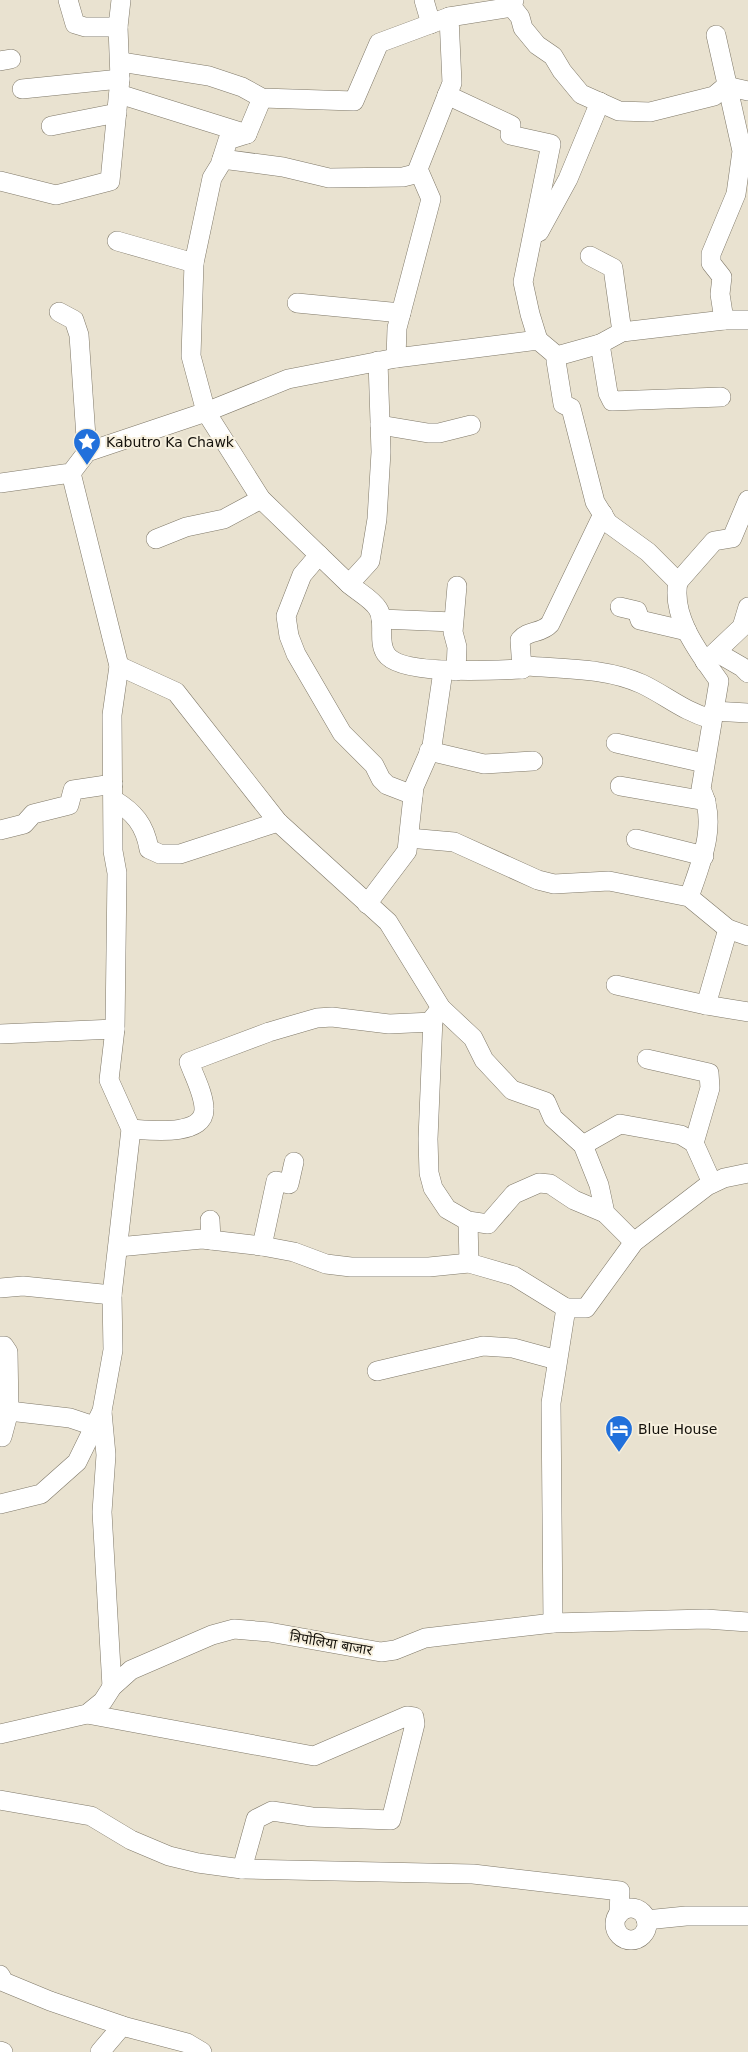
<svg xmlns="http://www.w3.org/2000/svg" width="748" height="2052" font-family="'DejaVu Sans','Noto Sans Devanagari',sans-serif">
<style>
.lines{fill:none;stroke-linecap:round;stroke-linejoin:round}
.minor-casing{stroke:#7f7868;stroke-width:20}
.minor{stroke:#fff;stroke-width:19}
.labels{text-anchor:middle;stroke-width:4;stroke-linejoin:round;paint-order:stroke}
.poi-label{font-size:14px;fill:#14110b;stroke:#f6efdd;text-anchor:start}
.street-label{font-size:14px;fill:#14110b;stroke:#f6efdd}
</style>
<rect width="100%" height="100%" fill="#e9e2d0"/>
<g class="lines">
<defs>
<g id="minor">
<polyline points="68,0 75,24 85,27 118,27"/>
<polyline points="424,0 431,24"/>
<polyline points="512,7 520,17 523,28 537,45 553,56 562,71 581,94 619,111 650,112 714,96 726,86"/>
<polyline points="716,35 742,151 736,194 711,254 711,263 722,277 720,294 724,320"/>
<polyline points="0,61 11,59"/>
<polyline points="121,62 209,76 242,87 262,98 354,101 379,43 449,17"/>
<polyline points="726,86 748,91"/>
<polyline points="22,89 120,79"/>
<polyline points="119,94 247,134"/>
<polyline points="447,95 511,125 510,135 551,144 523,282 530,314 538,340"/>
<polyline points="262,98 247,134 228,140 220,165 212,178 194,263 191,356 206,412 261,499 349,584 370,561 377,519 381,452 378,361"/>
<polyline points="51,126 117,113"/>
<polyline points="222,159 283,167 329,178 403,177 419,173"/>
<polyline points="0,181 56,195 110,181 120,79 118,27 121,0"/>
<polyline points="539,232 568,179 600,102"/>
<polyline points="117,241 194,263"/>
<polyline points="590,256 613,268 622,332"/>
<polyline points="297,303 401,313"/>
<polyline points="59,312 74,320 79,335 87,452"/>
<polyline points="600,344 608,393 612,401 721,397"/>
<path d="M557 356 556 361 563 404 571 408 595 502 608 523 648 552 678 582C671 618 700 654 719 681L701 789C718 824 701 863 689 897"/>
<polyline points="396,358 397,328 431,199 418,169 452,83 449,17 512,7 514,0"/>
<polyline points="380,425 428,433 439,433 471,425"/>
<polyline points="0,483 71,473 87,452 206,412 288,379 396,358 538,340 557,356 600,344 622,332 724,320 748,320"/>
<polyline points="156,539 186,527 224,519 261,499"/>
<polyline points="319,555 302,575 286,616 289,636 296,654 342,733 374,765 381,779 387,785 413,795"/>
<polyline points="678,582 714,541 732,538 748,500"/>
<path d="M349 584C358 592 372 599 378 609 386 622 377 641 386 654 400 676 496 670 522 669L527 666C565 669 607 668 642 684 667 696 683 711 711 719"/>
<polyline points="620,607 637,611 640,620 687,631"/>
<polyline points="381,619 453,622"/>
<polyline points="716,652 742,667 748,673"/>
<polyline points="705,662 742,627 748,607"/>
<polyline points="119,666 176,692 278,822 388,922 441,1008 473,1038 484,1060 512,1090 546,1102 553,1118 583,1145 599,1185 605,1213 634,1242"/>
<path d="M522 669 520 640C528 630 541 634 550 624L603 514"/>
<polyline points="456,671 457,647 453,632 457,586"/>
<polyline points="713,711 748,713"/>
<polyline points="616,743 704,763"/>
<polyline points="429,751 484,764 533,761"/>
<polyline points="620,786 706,801"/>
<path d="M114 800C134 812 145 825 149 849L160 854H180L278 822"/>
<polyline points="0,830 24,824 33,814 69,805 73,790 113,784"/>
<polyline points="409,838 454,842 538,880 554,884 609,881 689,897 728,929 748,936"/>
<polyline points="636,839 704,856"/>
<polyline points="367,904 407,851 414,787 432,746 443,671"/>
<polyline points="616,985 706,1005 748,1012"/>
<polyline points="706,1005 728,929"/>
<polyline points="441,1008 433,1018 428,1139 429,1173 433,1188 447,1209 468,1221 488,1224 514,1194 539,1183 550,1184 574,1200 605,1213"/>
<polyline points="0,1034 115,1029"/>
<polyline points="647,1059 709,1073 710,1088 694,1143"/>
<path d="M131 1129C149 1130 205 1137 204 1109 204 1094 194 1076 189 1062L269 1032 317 1018 332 1017 389 1024 433 1022"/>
<polyline points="583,1145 620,1124 681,1135 694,1143 712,1183"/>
<polyline points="210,1220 211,1240"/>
<polyline points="468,1221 469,1263"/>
<polyline points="262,1246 276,1181 289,1184 294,1162"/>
<polyline points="118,1247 202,1239 262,1246 294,1252 326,1264 351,1267 429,1267 469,1263 514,1276 566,1308"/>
<polyline points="0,1288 23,1286 112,1295"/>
<polyline points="0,1346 4,1346 8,1352 9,1411 2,1437"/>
<polyline points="377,1371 483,1346 513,1348 557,1360"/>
<polyline points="9,1411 70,1418 94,1426"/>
<polyline points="102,1412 106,1455 102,1512 112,1687"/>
<polyline points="0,1504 41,1494 77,1462 102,1411 113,1350 112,1295 131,1129 109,1080 115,1029 117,873 113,851 112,715 119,666 71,473"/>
<polyline points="553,1623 551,1403 566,1308 586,1308 634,1242 707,1186 724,1178 748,1173"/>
<polyline points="87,1714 314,1756 407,1716 414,1717 415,1724 391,1820 312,1817 272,1811 256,1819 242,1869"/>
<polyline points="0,1734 87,1714 103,1701 112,1687 131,1670 212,1635 234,1629 269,1632 381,1652 395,1650 425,1638 553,1623 706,1619 748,1622"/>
<polyline points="0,1800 91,1816 131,1840 169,1856 198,1863 242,1869 473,1874 620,1891 619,1914"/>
<circle cx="631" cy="1924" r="16"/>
<polyline points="646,1920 686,1916 748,1916"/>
<polyline points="0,1975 4,1982 50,2001 126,2027 187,2043 202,2052"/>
<polyline points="0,2051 3,2052"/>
<polyline points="100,2052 122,2026"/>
</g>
</defs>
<!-- minor casing -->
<use href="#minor" class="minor-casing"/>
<!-- minor -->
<use href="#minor" class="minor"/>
</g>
<!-- icons -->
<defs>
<symbol id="sight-pin" viewBox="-11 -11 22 30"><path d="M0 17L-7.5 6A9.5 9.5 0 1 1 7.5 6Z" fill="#2170db" stroke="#f6efdd"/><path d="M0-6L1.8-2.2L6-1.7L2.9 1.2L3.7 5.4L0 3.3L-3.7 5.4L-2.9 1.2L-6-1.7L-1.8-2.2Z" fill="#fff"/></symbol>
<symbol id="hotel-pin" viewBox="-11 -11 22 30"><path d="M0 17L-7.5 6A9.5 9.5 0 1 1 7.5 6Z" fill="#2170db" stroke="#f6efdd"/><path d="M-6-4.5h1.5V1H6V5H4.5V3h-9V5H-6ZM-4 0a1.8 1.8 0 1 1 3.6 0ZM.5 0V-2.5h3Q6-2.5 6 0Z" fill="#fff"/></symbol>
</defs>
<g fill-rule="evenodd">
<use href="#sight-pin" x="71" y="426" width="32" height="43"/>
<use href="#hotel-pin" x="603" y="1413" width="32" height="43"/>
</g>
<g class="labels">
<!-- poi labels -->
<g class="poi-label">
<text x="106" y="447">Kabutro Ka Chawk</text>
<text x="638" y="1434">Blue House</text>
</g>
<!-- street labels -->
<g class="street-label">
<text transform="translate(331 1643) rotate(10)" y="5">त्रिपोलिया बाजार</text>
</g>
</g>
</svg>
